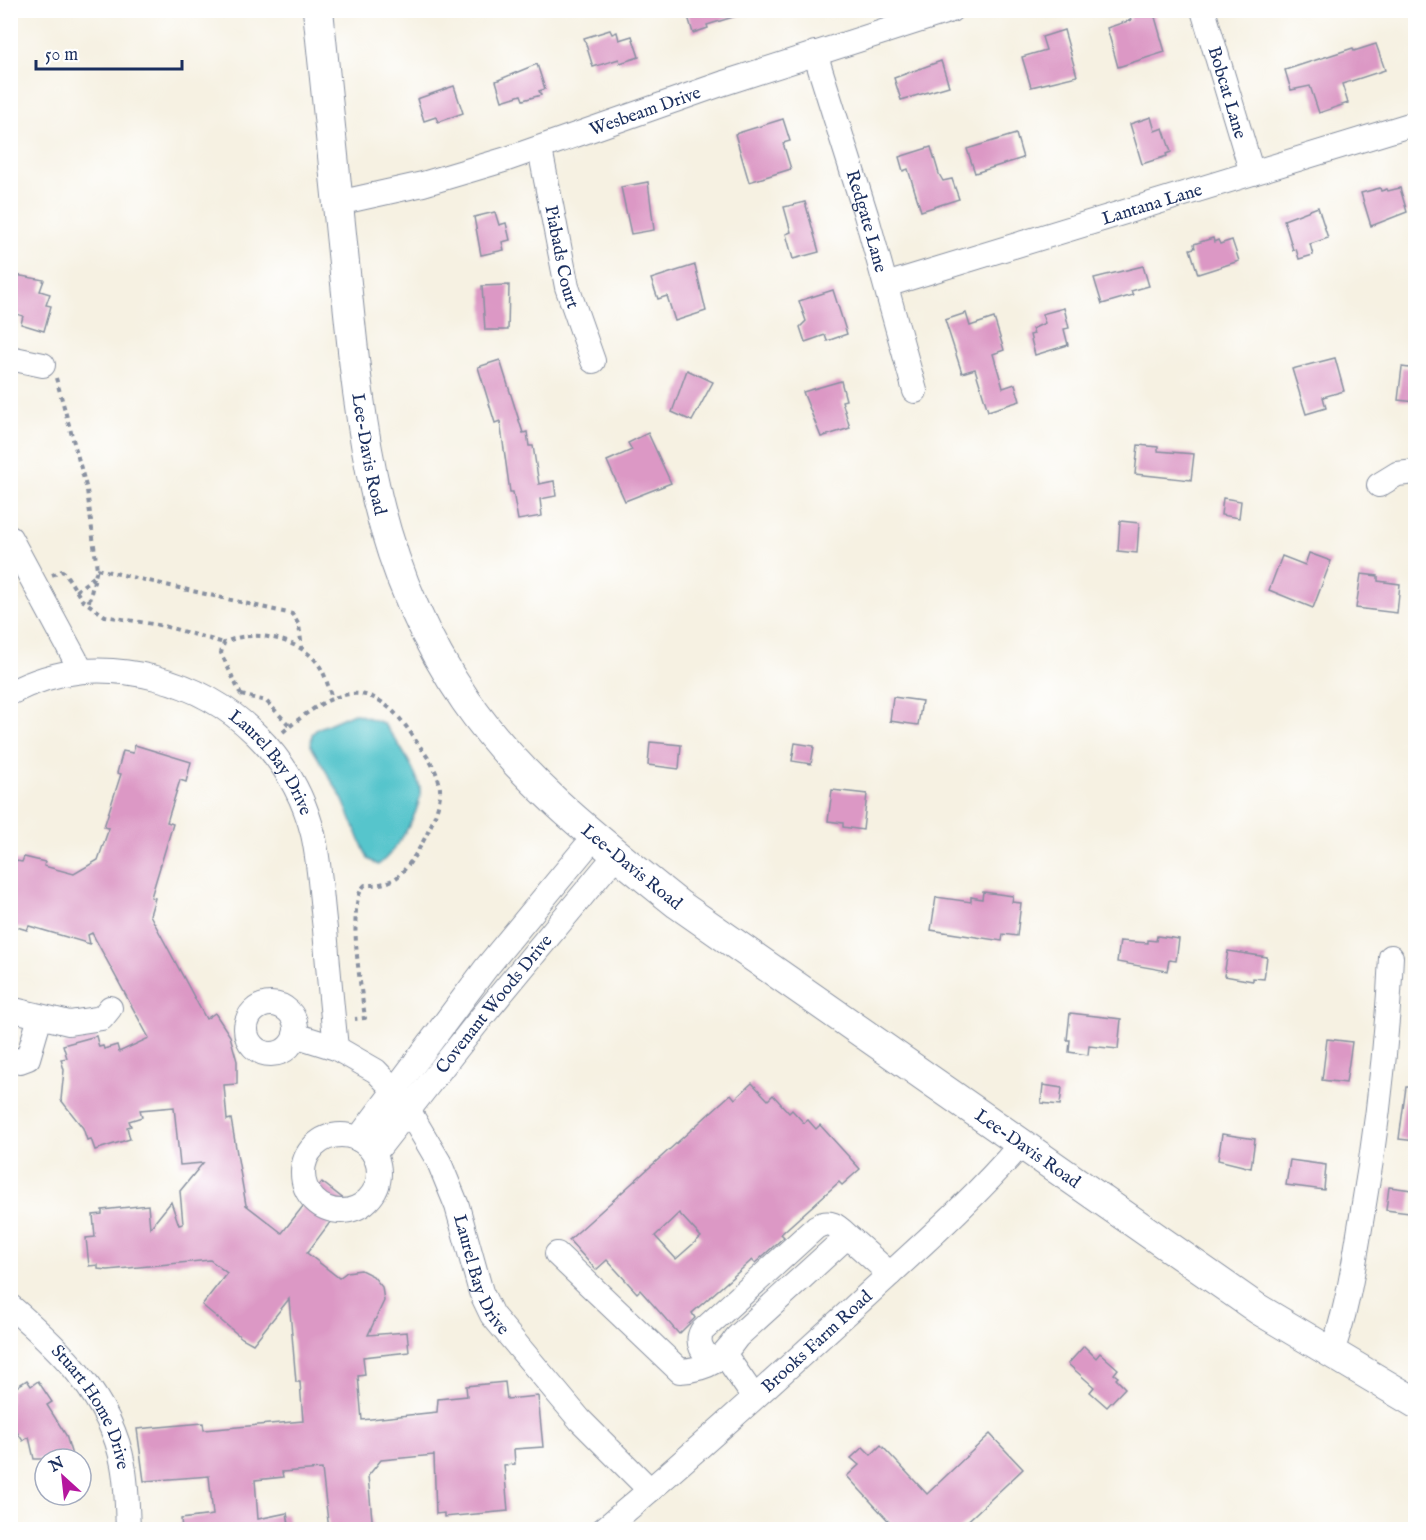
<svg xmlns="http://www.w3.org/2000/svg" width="1426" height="1540" font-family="'IM FELL English',serif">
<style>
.water{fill:#57c5cc;stroke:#397a95;stroke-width:1.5}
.building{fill:#dc98c5;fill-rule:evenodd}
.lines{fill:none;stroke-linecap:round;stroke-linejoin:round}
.minor-casing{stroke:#8890a0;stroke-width:26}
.major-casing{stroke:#8890a0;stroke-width:32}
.path{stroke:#8890a0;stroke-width:4;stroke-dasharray:4.5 4.5;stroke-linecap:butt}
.minor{stroke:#fff;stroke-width:24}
.major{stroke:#fff;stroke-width:30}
.labels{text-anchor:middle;stroke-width:4.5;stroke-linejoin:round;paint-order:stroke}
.street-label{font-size:18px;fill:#1b2f5e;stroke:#fff}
</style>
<rect width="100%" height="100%" fill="#fff"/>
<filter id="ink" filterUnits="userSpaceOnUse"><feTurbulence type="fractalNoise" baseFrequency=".0167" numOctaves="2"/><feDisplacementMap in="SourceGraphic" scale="12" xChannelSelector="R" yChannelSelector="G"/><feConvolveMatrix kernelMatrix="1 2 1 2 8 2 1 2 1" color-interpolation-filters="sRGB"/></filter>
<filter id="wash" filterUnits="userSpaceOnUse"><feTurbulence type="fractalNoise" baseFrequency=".008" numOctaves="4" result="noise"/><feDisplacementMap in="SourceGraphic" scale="24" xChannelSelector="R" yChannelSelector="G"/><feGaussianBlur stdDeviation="1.35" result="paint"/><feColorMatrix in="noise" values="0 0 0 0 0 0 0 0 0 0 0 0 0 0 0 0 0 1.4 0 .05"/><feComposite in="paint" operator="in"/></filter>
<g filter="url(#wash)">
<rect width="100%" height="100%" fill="#f6f1e2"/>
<!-- water -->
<path class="water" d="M354 713 383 723C396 740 412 763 419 784 426 806 396 852 378 865L368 859 342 798 311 746 312 734 317 729Z"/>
<g id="blocks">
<!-- building -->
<g class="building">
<polygon points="686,10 743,10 743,14 707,25 708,28 693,33"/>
<polygon points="1128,10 1153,10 1165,52 1118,67 1107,28 1131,20"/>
<polygon points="610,30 612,34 617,32 619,40 632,36 639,57 620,63 619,59 593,67 584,38"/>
<polygon points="1064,30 1077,76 1031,87 1022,57 1046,50 1042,37"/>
<polygon points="1376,44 1385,70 1342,84 1348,103 1319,113 1310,86 1291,90 1285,70 1353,48 1354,51"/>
<polygon points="941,61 949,86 901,100 894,78"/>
<polygon points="537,64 545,89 539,91 541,95 523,100 521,95 502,101 496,81"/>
<polygon points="454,86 463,113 438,122 436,117 424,121 417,99"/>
<polygon points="1151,117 1155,131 1163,128 1171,152 1166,154 1167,156 1142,164 1130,124"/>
<polygon points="783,119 790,141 783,143 791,169 749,182 735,134"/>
<polygon points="1016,134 1023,158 975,173 967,149"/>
<polygon points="931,147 939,174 943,181 952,179 959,199 921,211 908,169 903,171 899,157"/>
<polygon points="648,182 654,230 631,234 621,187"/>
<polygon points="1380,188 1381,191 1387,189 1388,191 1400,188 1407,212 1371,226 1361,193"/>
<polygon points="805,202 819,252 793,259 786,234 791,232 784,207"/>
<polygon points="1318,207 1328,238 1310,244 1313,255 1299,259 1296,249 1293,250 1284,220"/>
<polygon points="495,212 499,225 506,223 510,240 502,242 504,250 481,255 474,217"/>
<polygon points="1213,238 1214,242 1218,240 1220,244 1232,240 1239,261 1198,274 1190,249 1195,248 1194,244"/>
<polygon points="695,265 706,311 675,321 667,296 658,299 651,279"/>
<polygon points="1143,266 1149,286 1131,291 1133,295 1102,304 1094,278"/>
<polygon points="10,274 44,280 40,291 50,294 46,305 51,306 44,331 21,324 23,316 10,312"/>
<polygon points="509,285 508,330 485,330 482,286"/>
<polygon points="833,290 847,334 827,341 825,335 805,342 800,327 806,321 799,301"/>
<polygon points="1064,308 1069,328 1064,329 1068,345 1035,355 1030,335 1034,334 1032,329 1045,323 1042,314"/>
<polygon points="966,313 970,326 994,318 1004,350 993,354 1003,388 1015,384 1020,401 988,411 975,369 962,373 945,320"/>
<polygon points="1335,358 1344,391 1323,397 1326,408 1306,414 1292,369"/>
<polygon points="500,360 523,433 527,432 529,446 533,446 539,484 554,481 556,496 540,499 542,516 518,520 513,492 510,492 500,421 495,423 478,367"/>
<polygon points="1402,367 1416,369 1416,402 1398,400"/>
<polygon points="687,370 713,382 692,421 672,412"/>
<polygon points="841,381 846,400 842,401 850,428 821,437 803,392"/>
<polygon points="648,433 671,483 625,501 607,461 632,450 628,443"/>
<polygon points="1138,445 1158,447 1158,451 1194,454 1191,480 1135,474"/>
<polygon points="1223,498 1241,501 1239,518 1221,515"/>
<polygon points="1120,521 1139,523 1137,553 1118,551"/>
<polygon points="1309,553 1331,561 1313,608 1269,590 1282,556 1305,565"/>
<polygon points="1361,574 1378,576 1378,581 1400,584 1397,613 1356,608"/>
<polygon points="893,697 922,701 918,725 890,721"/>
<polygon points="650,742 681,745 679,769 648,765"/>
<polygon points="795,743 814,746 811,764 792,761"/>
<polygon points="135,745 191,762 186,782 180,780 167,822 173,824 151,897 155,898 150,915 206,1019 215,1013 230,1036 237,1061 237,1084 224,1085 227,1120 231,1119 246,1205 282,1233 322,1182 346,1201 307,1253 339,1278 347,1272 361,1270 373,1276 382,1287 384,1301 368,1335 407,1332 409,1352 363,1357 365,1375 358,1376 362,1420 437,1412 438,1399 467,1396 466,1386 505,1382 507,1399 538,1396 543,1447 514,1449 515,1464 504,1465 508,1511 444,1517 444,1513 436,1514 434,1455 381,1460 368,1476 373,1530 329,1530 322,1469 282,1472 283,1477 255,1480 258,1519 287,1513 290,1530 182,1530 181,1519 213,1515 209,1476 144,1481 137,1429 203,1423 204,1430 303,1421 300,1382 296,1382 289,1299 253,1344 242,1338 202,1305 227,1273 210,1260 108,1270 98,1269 98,1265 89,1266 86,1238 95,1237 93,1215 102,1214 102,1210 148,1205 150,1228 171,1202 179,1225 183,1224 180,1191 203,1163 180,1165 174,1107 140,1110 142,1117 129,1121 131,1126 127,1127 130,1139 95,1150 91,1139 87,1140 83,1128 61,1100 64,1070 61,1059 67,1058 63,1045 96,1036 99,1047 103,1046 104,1049 117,1045 119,1052 149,1038 92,933 88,935 90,944 29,926 27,930 10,925 10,860 22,862 24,857 45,862 44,866 74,874 98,860 109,828 104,827 121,774 117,773 123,751 133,753"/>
<polygon points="832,790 867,794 863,830 843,827 843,823 828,821"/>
<polygon points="983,892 1013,896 1012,902 1021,903 1017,936 1003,934 1002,941 931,930 936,897 971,902 971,897 982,899"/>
<polygon points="1157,936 1179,939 1176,961 1169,960 1167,971 1117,962 1120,941 1148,943 1148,940 1156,941"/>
<polygon points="1228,951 1267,957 1264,979 1253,978 1253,981 1224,976"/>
<polygon points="1070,1013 1121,1019 1118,1049 1089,1046 1088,1055 1069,1052 1070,1040 1067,1040"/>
<polygon points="1327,1039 1352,1042 1346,1083 1322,1080"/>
<path d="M752 1083 768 1100 773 1095 789 1113 792 1110 804 1123 808 1120 816 1129 820 1125 860 1169 842 1185 839 1182 781 1234 784 1237 755 1263 752 1260 692 1313 695 1318 679 1334 640 1290 637 1293 607 1260 596 1270 569 1240 731 1094 735 1099ZM679 1213 701 1237 676 1259 655 1236Z"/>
<polygon points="1043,1085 1062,1088 1060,1105 1041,1103"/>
<polygon points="1406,1087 1416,1087 1416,1141 1399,1139"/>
<polygon points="1222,1134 1255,1139 1251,1168 1218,1160"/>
<polygon points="1290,1160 1326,1165 1324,1190 1286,1185"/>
<polygon points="1389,1187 1412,1190 1409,1213 1386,1210"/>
<polygon points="1084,1346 1096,1358 1100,1353 1118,1369 1114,1374 1118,1377 1116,1379 1125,1388 1107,1407 1090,1392 1094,1387 1068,1364"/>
<polygon points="27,1380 31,1386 38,1381 52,1402 47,1405 66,1435 73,1459 34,1459 29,1437 23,1441 17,1432 10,1436 10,1391"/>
<polygon points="990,1434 1023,1469 958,1530 897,1530 847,1476 859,1465 851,1458 863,1447 871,1455 881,1445 927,1494"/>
</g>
</g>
</g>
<g filter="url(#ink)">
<use href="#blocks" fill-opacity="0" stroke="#8890a0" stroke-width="1.5"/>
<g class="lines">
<defs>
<g id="minor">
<path id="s1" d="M1203 10 1252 173"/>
<path id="s2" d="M815 53 866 215 915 391"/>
<path id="s3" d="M540 149 567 287 593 361"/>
<path id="s4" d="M338 203 423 184 507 159 724 83 951 10"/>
<path id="s5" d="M886 285 1416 123"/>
<polyline points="10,358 43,365"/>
<polyline points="1379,485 1397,474 1416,472"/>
<polyline points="10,538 81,670"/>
<path id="s6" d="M10 693C58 668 104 665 156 678 232 697 294 757 313 834 320 865 321 898 325 929 328 969 332 1008 336 1048"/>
<circle cx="271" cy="1029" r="25"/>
<polyline points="10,1009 69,1023 102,1018 110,1008"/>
<path id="s7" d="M295 1035 336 1048 376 1071 400 1096 439 1162 457 1206 481 1292 492 1315 580 1420 650 1490"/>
<polyline points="10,1059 20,1061 28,1058 40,1017"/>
<circle cx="341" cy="1173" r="38"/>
<polyline points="358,1139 486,968 595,836"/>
<path id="s8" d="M374 1154 481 1018 616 855"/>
<path d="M557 1254 680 1371C709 1369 721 1360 737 1337L841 1242 851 1239 890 1274"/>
<path id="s9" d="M10 1306C59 1348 111 1398 123 1465 127 1486 127 1508 128 1530"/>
<path d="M1331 1354C1348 1309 1354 1263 1362 1216 1377 1130 1387 1045 1391 957"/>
<polyline points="725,1355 754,1397"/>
<path d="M712 1362C704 1353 695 1343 702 1331L816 1227C832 1218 839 1228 851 1239"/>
<path id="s10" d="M603 1530C688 1459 770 1384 852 1309 910 1255 970 1204 1021 1144"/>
</g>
<g id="major">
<path id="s11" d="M318 10C326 95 335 179 344 263 360 424 371 563 466 701 522 782 602 843 678 904L1258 1309 1416 1403"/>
</g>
</defs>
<!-- minor casing -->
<use href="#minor" class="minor-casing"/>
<!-- major casing -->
<use href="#major" class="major-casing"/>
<!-- path -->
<g class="path">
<polyline points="56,378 87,490 97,569 88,605"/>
<polyline points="97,569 292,614 299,625 302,649"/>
<polyline points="52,575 62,571 65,573 82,600 105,616 164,626 224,643"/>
<polyline points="76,591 94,577"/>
<path d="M241 695 221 653 224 643C250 628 295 638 315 660 325 671 328 686 332 699"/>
<polyline points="241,695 266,701 290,726"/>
<path d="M283 732C336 687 373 672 416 741 426 755 439 771 440 789 442 812 414 864 396 878 387 884 376 885 365 885 345 902 362 992 365 1018L355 1019"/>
</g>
<!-- minor -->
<use href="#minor" class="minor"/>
<!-- major -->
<use href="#major" class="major"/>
</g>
</g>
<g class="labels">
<!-- street labels -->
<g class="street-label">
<text dy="6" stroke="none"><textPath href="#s1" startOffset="86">Bobcat Lane</textPath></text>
<text dy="6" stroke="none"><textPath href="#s4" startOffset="321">Wesbeam Drive</textPath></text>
<text dy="6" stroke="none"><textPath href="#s5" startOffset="278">Lantana Lane</textPath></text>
<text dy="6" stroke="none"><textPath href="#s2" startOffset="176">Redgate Lane</textPath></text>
<text dy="6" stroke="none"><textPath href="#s3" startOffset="110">Piabads Court</textPath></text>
<text dy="6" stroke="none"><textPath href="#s11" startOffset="447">Lee-Davis Road</textPath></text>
<text dy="6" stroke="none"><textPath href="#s6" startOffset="298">Laurel Bay Drive</textPath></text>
<text dy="6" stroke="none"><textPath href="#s11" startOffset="950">Lee-Davis Road</textPath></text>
<text dy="6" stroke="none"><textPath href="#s8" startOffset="192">Covenant Woods Drive</textPath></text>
<text dy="6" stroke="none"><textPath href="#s11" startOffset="1436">Lee-Davis Road</textPath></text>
<text dy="6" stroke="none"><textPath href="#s7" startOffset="321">Laurel Bay Drive</textPath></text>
<text dy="6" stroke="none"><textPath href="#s10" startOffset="285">Brooks Farm Road</textPath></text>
<text dy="6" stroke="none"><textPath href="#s9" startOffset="132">Stuart Home Drive</textPath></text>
</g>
</g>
<!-- margin -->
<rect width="1426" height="1540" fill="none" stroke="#fff" stroke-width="36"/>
<!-- north arrow -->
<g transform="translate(63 1477) rotate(333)"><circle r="28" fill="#ffffff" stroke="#a4acbf" stroke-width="1.5"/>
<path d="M0-4.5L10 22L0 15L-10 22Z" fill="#b5179e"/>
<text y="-9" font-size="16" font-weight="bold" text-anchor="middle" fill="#1b2f5e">N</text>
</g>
<!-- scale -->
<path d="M36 60v9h146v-9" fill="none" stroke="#1b2f5e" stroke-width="3"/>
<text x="45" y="60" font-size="18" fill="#1b2f5e" stroke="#ffffff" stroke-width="4.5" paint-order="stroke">50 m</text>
</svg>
